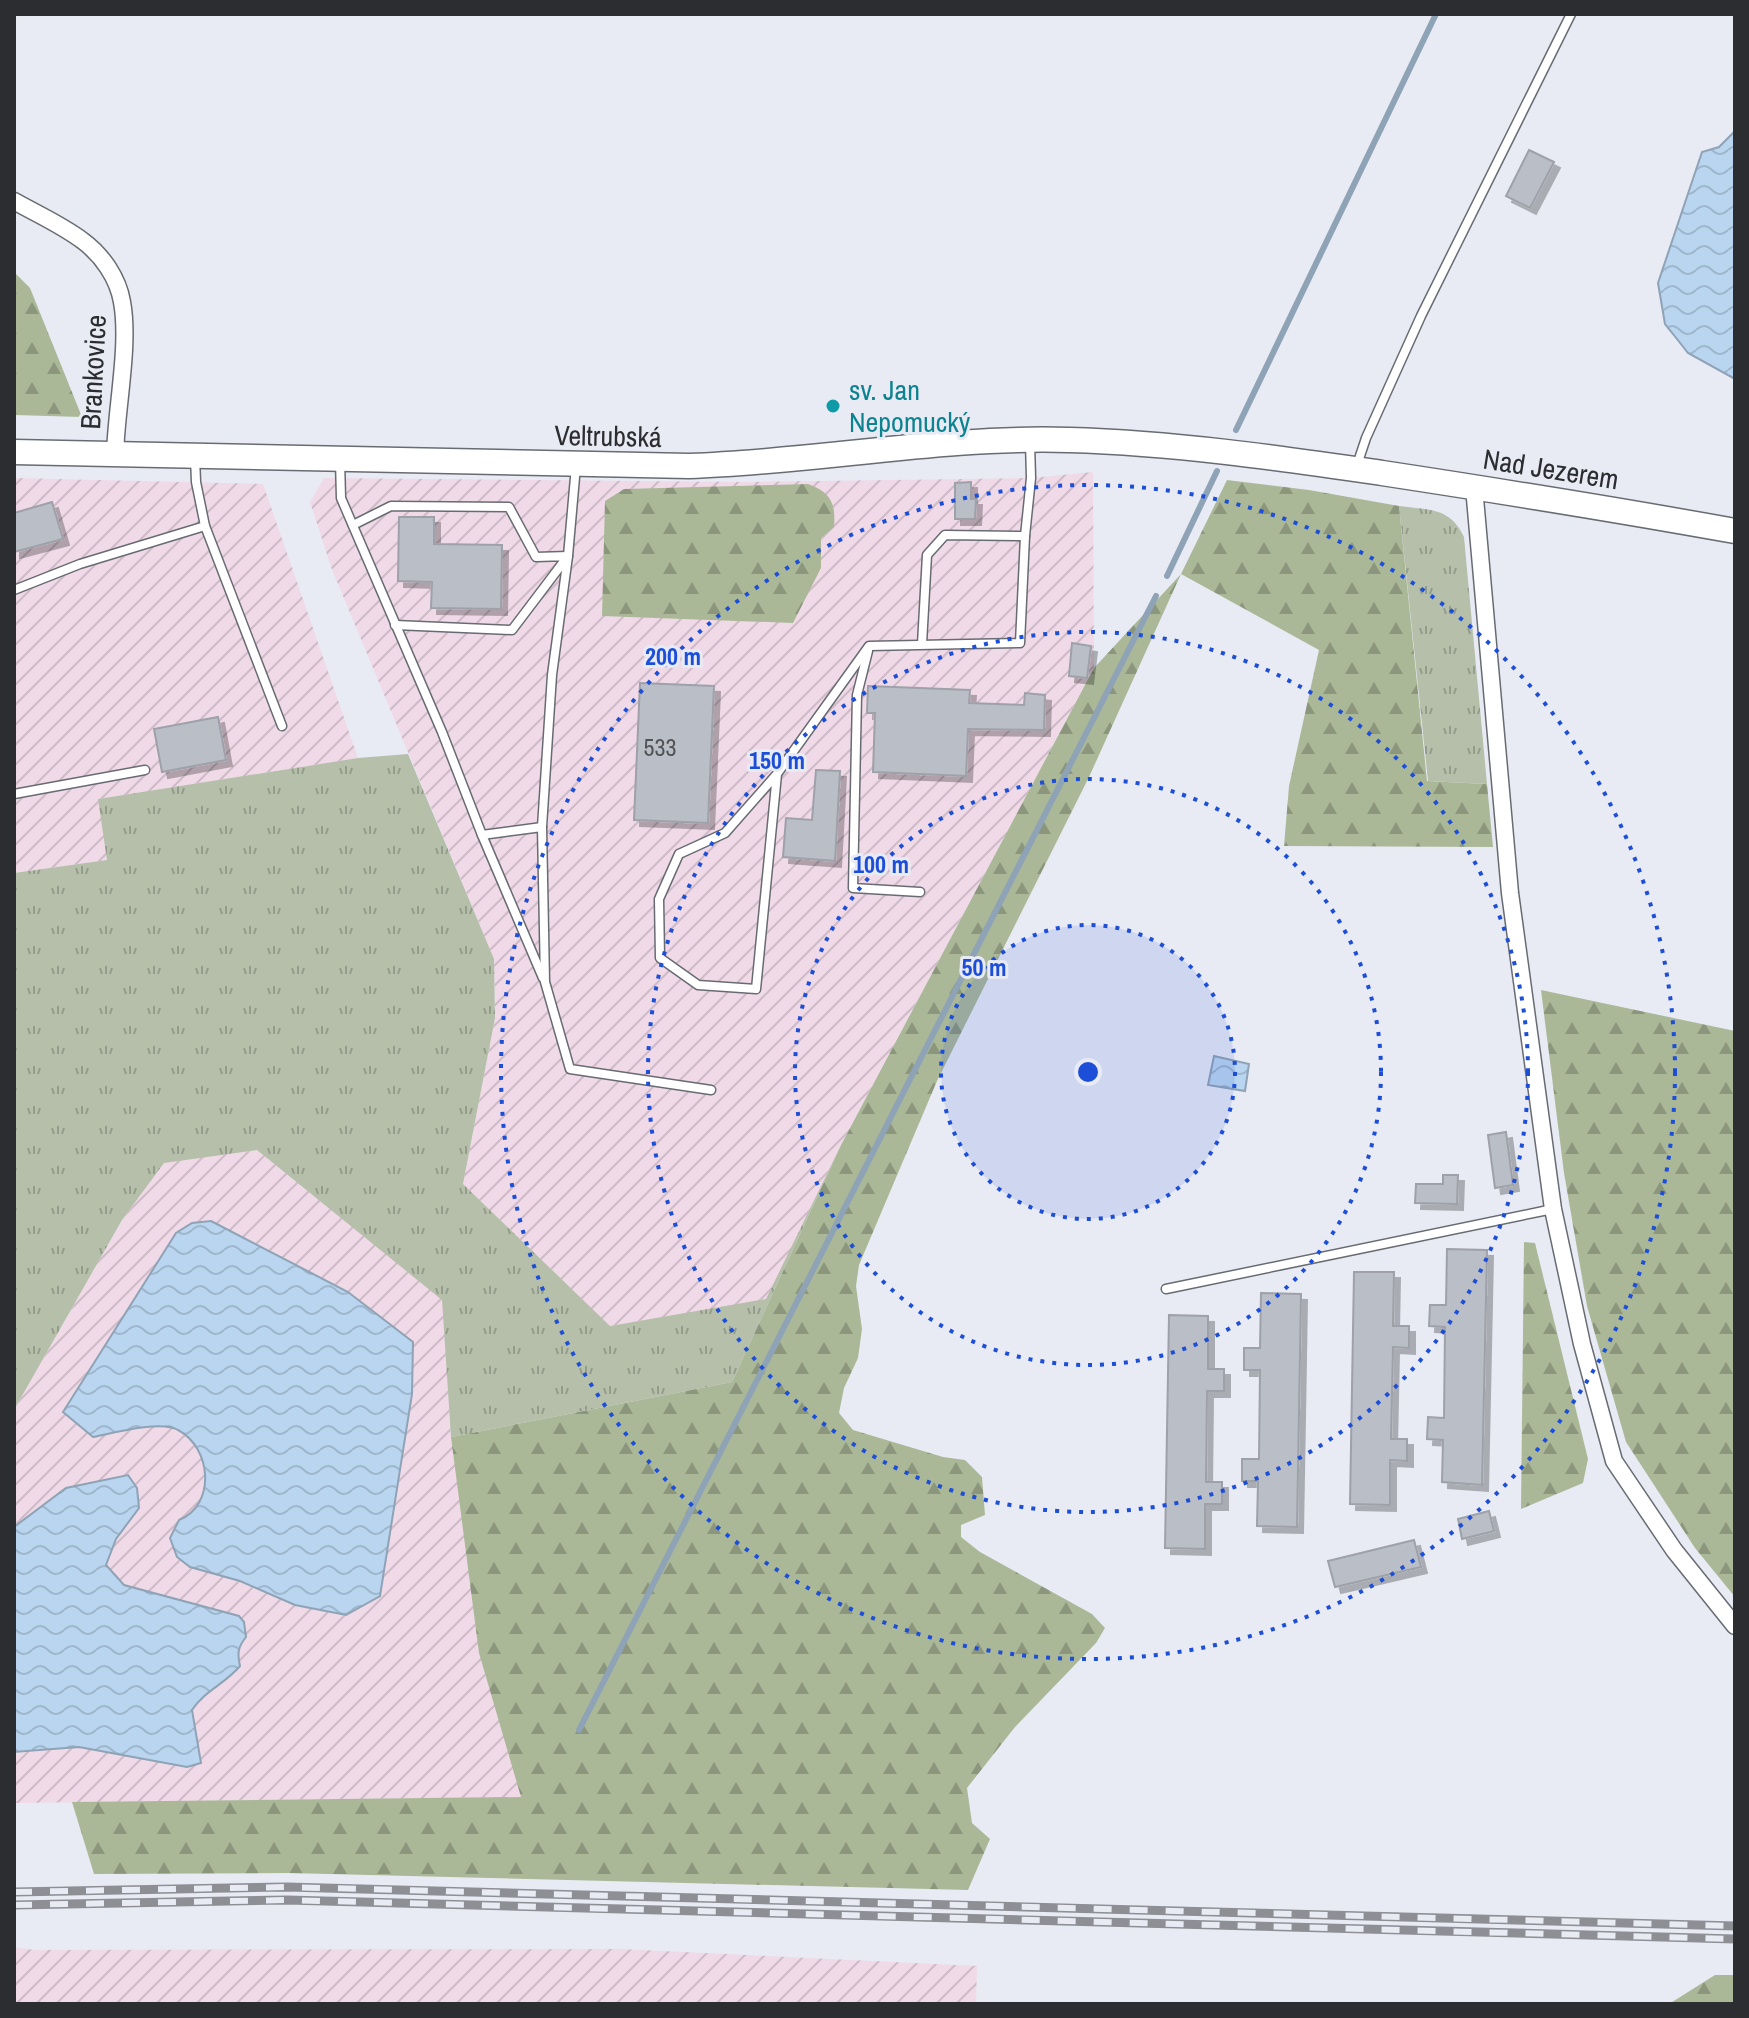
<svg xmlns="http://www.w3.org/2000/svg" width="1749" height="2018" font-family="'Archivo Narrow',sans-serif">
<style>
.industrial{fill:url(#industrial-furrows)}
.grass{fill:url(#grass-tufts)}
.forest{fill:url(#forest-firs)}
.water{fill:url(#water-waves);stroke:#8fa3b6;stroke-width:2}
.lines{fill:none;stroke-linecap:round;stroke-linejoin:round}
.stream{stroke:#8fa3b6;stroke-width:6}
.building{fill:#babec6;stroke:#9ea1a9;stroke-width:2;filter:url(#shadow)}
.lane-casing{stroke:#686b72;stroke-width:11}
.street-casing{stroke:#686b72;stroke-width:19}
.secondary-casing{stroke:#686b72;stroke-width:27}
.lane{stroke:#fff;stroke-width:8}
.street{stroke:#fff;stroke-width:16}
.secondary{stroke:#fff;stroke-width:24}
.rail-casing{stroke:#8d8f95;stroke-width:9}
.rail{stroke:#e8ebf4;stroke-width:6;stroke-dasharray:18;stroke-linecap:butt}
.ring{fill:none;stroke:#1d4ed8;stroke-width:4;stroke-dasharray:4 8}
.culture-dot{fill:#0f9aa8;stroke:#e8ebf4;stroke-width:3}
.labels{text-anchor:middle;stroke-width:6;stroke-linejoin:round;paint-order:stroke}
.number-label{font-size:24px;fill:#505156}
.street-label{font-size:28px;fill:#2c2d30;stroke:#e8ebf4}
.culture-label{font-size:28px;fill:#0d838f;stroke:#e8ebf4;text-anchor:start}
.centre{fill:#1d4ed8;stroke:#e8ebf4;stroke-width:4}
.ring-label{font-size:24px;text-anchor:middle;font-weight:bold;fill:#1d4ed8;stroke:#e8ebf4;stroke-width:6;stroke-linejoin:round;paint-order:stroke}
</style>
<defs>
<pattern id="industrial-furrows" width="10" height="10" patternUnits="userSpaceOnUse" patternTransform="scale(2)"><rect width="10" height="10" fill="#f0dae8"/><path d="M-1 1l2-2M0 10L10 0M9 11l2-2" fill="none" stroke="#cebbc7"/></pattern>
<pattern id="grass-tufts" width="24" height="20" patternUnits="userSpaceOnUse" patternTransform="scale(2)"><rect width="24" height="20" fill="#b6bfaa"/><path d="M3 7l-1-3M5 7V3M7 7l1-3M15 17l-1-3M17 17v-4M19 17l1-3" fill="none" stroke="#949c8b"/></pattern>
<pattern id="forest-firs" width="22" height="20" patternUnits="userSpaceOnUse" patternTransform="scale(2)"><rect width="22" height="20" fill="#abb898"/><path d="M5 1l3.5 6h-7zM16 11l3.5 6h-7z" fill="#8b967c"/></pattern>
<pattern id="water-waves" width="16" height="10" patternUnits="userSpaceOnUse" patternTransform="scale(2)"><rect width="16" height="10" fill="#b9d5ef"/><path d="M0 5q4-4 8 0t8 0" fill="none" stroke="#9fb7cd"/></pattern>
<filter id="shadow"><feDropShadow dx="6" dy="6" stdDeviation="0" flood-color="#0004"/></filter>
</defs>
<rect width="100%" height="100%" fill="#e8ebf4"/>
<!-- industrial -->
<g class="industrial">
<polygon points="1093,472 1094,668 841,1145 766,1301 609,1326 463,1184 495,1018 494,959 331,567 310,502 324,478 743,482 1031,478"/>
<polygon points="14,478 263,484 358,758 99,799 108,860 14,873"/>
<polygon points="257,1150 443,1299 451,1437 522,1797 14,1803 14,1410 122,1220 164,1162"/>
<polygon points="14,1947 34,1950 620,1949 977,1966 976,2004 14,2004"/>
</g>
<!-- grass -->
<g class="grass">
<path d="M1399 506C1429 510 1450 507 1464 537L1487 784 1428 781Z"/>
<polygon points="408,754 494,959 495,1018 463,1184 610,1326 766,1299 841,1145 732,1382 451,1437 442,1300 257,1150 164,1163 122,1220 14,1410 14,873 107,860 98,799 358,758"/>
</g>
<!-- forest -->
<g class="forest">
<polygon points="14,272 30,288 82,417 14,415"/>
<polygon points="1227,480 1309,490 1399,506 1427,781 1487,784 1493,847 1284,846 1289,786 1319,650 1181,574 1089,777 937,1081 859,1265 856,1286 862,1329 858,1358 844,1388 839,1413 853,1430 943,1457 965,1460 982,1477 985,1515 961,1525 961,1537 980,1552 1092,1614 1105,1628 1096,1643 1015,1727 967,1788 972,1823 990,1839 968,1890 288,1873 94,1874 72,1802 521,1797 479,1653 451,1437 732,1382 841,1145 1094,668 1181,574"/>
<path d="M808 484C831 492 836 504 834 527L821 538V568L793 623 602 616 605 501 624 489Z"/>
<polygon points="1541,990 1735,1031 1735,1597 1695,1548 1626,1442 1587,1306 1564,1173"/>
<polygon points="1524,1242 1535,1243 1588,1459 1583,1483 1521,1509"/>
<polygon points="1715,1975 1735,1975 1735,2004 1669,2004"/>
</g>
<!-- water -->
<g class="water">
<polygon points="1735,131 1735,379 1688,353 1677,339 1665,324 1658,283 1702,152 1719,147"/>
<polygon points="1214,1056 1249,1064 1245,1091 1208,1085"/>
<path d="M211 1221 348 1292 413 1342 412 1394 380 1596 346 1615 295 1605 240 1581 190 1567 177 1557 170 1538 179 1520C216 1505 212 1448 178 1430 161 1420 113 1433 93 1437L63 1412 176 1233 192 1223Z"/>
<path d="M128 1475 137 1488 139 1508 116 1539 106 1565 124 1585 239 1616 244 1622 246 1637C238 1647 237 1653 240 1666 225 1684 204 1691 192 1710L201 1763 187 1767 79 1747 14 1752V1527L66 1488Z"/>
</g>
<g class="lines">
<!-- stream -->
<g class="stream">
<polyline points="1236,430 1436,14"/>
<polyline points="1167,576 1217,471"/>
<polyline points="579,1730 1156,596"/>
</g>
</g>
<!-- building -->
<g class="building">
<polygon points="1529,150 1554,162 1530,208 1506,196"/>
<polygon points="971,482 971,499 976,499 975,519 955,519 955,483"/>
<polygon points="52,502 63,539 14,552 14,513"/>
<polygon points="399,517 434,517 434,544 502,545 501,609 431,608 432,582 398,581"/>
<polygon points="1072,643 1091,646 1087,678 1069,676"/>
<polygon points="640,683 714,686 708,823 634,820"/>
<polygon points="868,686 970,690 969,703 1024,705 1025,693 1045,695 1044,730 968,729 966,776 873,772 875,713 867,713"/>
<polygon points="218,717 226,760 162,772 154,729"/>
<polygon points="816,770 840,771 835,861 783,857 786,818 812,820"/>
<polygon points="1506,1132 1513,1185 1495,1188 1488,1135"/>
<polygon points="1443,1175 1458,1175 1457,1204 1415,1203 1416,1184 1443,1184"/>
<polygon points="1447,1249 1487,1250 1482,1485 1442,1482 1443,1440 1427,1439 1428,1417 1444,1418 1445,1327 1429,1326 1430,1305 1446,1305"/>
<polygon points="1354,1272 1394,1272 1393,1326 1409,1326 1409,1348 1393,1347 1391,1439 1407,1439 1407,1461 1390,1460 1390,1505 1350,1504"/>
<polygon points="1261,1293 1301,1294 1297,1527 1257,1526 1258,1481 1242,1481 1242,1459 1259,1459 1260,1370 1244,1370 1244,1348 1260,1348"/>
<polygon points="1169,1315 1208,1316 1208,1369 1224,1369 1224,1391 1207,1391 1206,1482 1222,1482 1222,1504 1205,1504 1205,1549 1165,1548"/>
<polygon points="1489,1511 1494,1531 1462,1539 1458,1519"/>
<polygon points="1414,1540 1421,1567 1335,1587 1328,1561"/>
</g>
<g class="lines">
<defs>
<g id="lane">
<polyline points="195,457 196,482 205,526 282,726"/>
<polyline points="340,460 341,498 442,732 482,835 542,827 552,675 568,556 576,466"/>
<polyline points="1357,465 1366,438 1421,316 1571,14"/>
<polyline points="353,525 391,506 509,507 536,557 568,556 512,630 395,625"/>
<polyline points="14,590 80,564 205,526"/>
<polyline points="922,644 927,555 945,535 1025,536"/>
<polyline points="868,651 857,695 853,888 920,892"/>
<polyline points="777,774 756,989 698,985 660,958 659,899 679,854 725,833 777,774 869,646 1020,643 1025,536 1031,478 1030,442"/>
<polyline points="14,794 145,770"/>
<polyline points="542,827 545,982 570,1069 711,1090"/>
<polyline points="482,835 543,978"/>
<polyline points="1166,1289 1553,1209"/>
</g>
<g id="street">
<path d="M14 201C37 214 62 225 83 241 102 255 118 278 122 302 130 345 116 409 115 455"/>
<polyline points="1474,487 1510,893 1553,1209 1582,1344 1614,1461 1674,1550 1735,1626"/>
</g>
<path id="secondary" d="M14 452 689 466C816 462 943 436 1069 440 1175 443 1278 458 1382 473 1500 491 1618 510 1735 531"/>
</defs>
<!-- lane casing -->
<use href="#lane" class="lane-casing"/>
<!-- street casing -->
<use href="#street" class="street-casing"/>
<!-- secondary casing -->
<use href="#secondary" class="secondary-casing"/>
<!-- lane -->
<use href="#lane" class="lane"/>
<!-- street -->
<use href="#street" class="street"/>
<!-- secondary -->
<use href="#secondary" class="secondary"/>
<defs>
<g id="rail">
<polyline points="14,1892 287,1887 1735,1926"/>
<polyline points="14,1905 287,1900 1735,1939"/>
</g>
</defs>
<!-- rail casing -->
<use href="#rail" class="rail-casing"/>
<!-- rail -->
<use href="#rail" class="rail"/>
</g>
<!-- distance rings -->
<circle cx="1088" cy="1072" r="147" fill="#1d4ed8" fill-opacity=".12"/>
<g class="ring">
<circle cx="1088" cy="1072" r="147"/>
<circle cx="1088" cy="1072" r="293"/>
<circle cx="1088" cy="1072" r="440"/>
<circle cx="1088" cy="1072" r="587"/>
</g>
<!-- markers -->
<circle class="culture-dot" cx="833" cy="406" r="8"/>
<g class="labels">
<!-- number labels -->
<g class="number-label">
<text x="660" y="756">533</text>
</g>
<!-- street labels -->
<g class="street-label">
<text transform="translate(93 372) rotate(-87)" y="10">Brankovice</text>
<text transform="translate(608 436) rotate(1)" y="10">Veltrubská</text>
<text transform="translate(1551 469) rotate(9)" y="10">Nad Jezerem</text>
</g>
<!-- culture labels -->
<g class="culture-label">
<text x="849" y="400">sv. Jan<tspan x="849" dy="32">Nepomucký</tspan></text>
</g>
</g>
<circle cx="1088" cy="1072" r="12" class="centre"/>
<g class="ring-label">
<text x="673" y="665">200 m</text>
<text x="777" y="769">150 m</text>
<text x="881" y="873">100 m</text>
<text x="984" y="976">50 m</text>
</g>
<!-- border -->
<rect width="1749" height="2018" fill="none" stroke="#2c2d30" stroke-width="32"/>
</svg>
